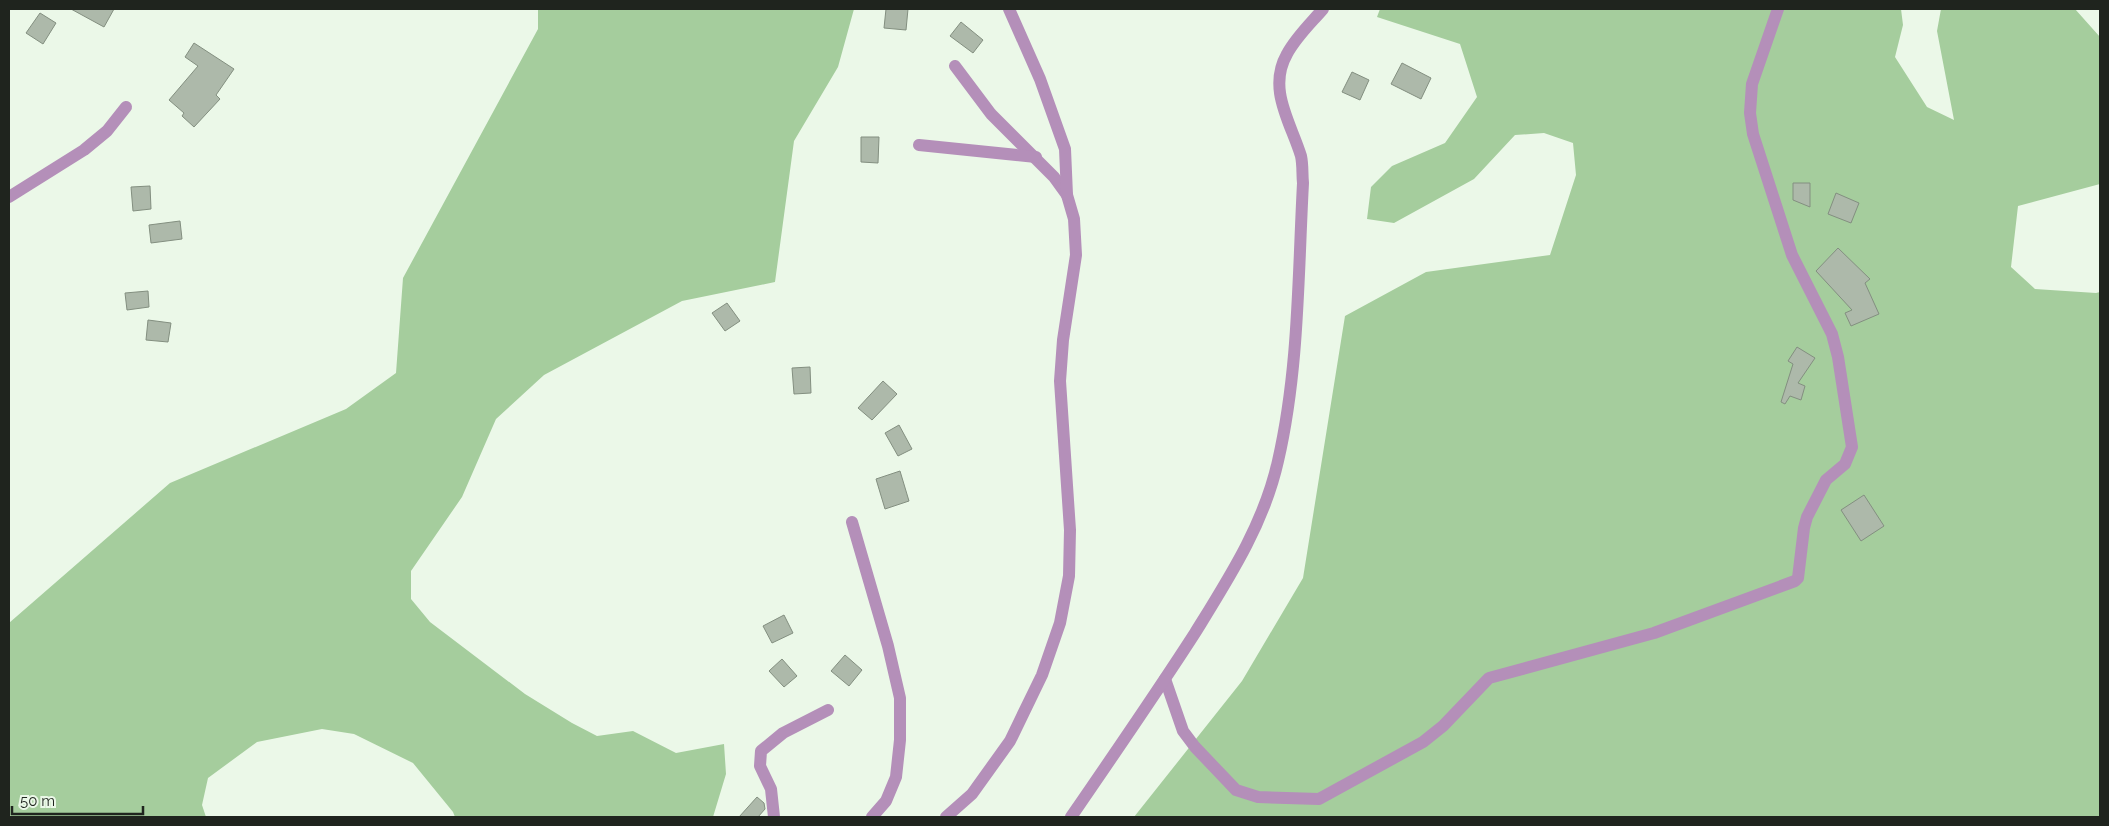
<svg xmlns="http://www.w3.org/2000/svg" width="2109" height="826" font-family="Raleway,sans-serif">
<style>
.green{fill:#a5cd9d}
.building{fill:#adb9aa;stroke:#838f80}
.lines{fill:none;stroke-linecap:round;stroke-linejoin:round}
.minor{stroke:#b48fb9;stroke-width:12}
</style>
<rect width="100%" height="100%" fill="#ebf8e8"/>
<!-- green -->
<g class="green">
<polygon points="538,9 854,9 838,67 794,141 775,282 682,301 544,375 496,419 462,497 411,571 411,599 430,622 525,694 572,723 597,736 633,731 676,753 724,744 726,774 713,817 455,817 453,812 413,763 354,734 322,729 257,742 208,778 202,805 206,817 9,817 9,623 170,483 346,409 396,373 403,278 538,29"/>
<polygon points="1380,9 1901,9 1903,25 1895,57 1927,107 1954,120 1937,31 1941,9 2075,9 2100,37 2100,184 2018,206 2011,267 2035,289 2096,293 2100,292 2100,817 1134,817 1242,681 1303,578 1345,316 1426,272 1550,255 1576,175 1573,143 1544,133 1515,135 1474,179 1394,223 1367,219 1371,187 1392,166 1445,143 1477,97 1460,44 1377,17"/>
</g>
<!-- building -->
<g class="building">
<polygon points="71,9 114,9 104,27"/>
<polygon points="886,9 908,9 906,30 884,28"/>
<polygon points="40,13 56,23 43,44 26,33"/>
<polygon points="961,22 983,40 973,53 950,36"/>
<polygon points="194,43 234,69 216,95 220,99 194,127 182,116 184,113 169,100 198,66 185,57"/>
<polygon points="1402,63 1431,78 1421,99 1391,84"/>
<polygon points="1352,72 1369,80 1360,100 1342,92"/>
<polygon points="861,137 879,137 878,163 861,162"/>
<polygon points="1793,183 1810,183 1810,207 1793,200"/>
<polygon points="150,186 151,209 133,211 131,187"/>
<polygon points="1836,193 1859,203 1851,223 1828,214"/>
<polygon points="180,221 182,239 151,243 149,225"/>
<polygon points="1838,248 1870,279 1865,283 1879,314 1851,326 1845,313 1852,310 1816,271"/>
<polygon points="148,291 149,307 127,310 125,293"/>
<polygon points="727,303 740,321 725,331 712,313"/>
<polygon points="148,320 171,323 168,342 146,340"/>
<polygon points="1797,347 1815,358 1798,383 1805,386 1801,400 1790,396 1785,404 1781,402 1793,364 1788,361"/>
<polygon points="810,367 811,393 794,394 792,368"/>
<polygon points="883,381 897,394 872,420 858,408"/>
<polygon points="899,425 912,449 898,456 885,433"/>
<polygon points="900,471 909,501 885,509 876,479"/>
<polygon points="1864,495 1884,526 1861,541 1841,510"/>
<polygon points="784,615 793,633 772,643 763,626"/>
<polygon points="845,655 862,670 849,686 831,671"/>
<polygon points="782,659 797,676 784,687 769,671"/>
<polygon points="757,797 764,803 765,809 758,817 739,817"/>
</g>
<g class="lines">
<!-- minor -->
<g class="minor">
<polyline points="955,66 991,114 1054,177 1067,195"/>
<polyline points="919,145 1036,157"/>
<polyline points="9,197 84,150 107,131 126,107"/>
<polyline points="852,522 888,646 900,698 900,740 896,777 886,801 872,817"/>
<polyline points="1165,679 1183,731 1195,747 1236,790 1258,797 1319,799 1423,742 1443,726 1489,678 1654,633 1795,581 1798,578 1804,528 1807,517 1826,480 1845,464 1852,447 1838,357 1832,334 1792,255 1753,134 1750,113 1752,84 1778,9"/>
<polyline points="774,817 771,789 760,766 761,751 783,733 828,710"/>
<polyline points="946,817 972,794 1010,741 1042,675 1060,623 1069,576 1070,530 1060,381 1063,340 1076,255 1074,219 1067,195 1065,149 1040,79 1009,9"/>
<path d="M1071 817C1113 756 1155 695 1195 633 1229 578 1264 524 1278 461 1299 370 1298 275 1303 183 1302 174 1303 165 1301 156 1291 123 1267 89 1287 54 1296 37 1311 23 1323 9"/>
</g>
</g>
<!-- border -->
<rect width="2109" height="826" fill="none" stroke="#1f241e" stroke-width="20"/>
<!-- scale -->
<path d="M12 806v8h131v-8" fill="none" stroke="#1f241e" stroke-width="2.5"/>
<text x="20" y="806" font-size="15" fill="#1f241e" stroke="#ebf8e8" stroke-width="4" paint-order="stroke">50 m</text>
</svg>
